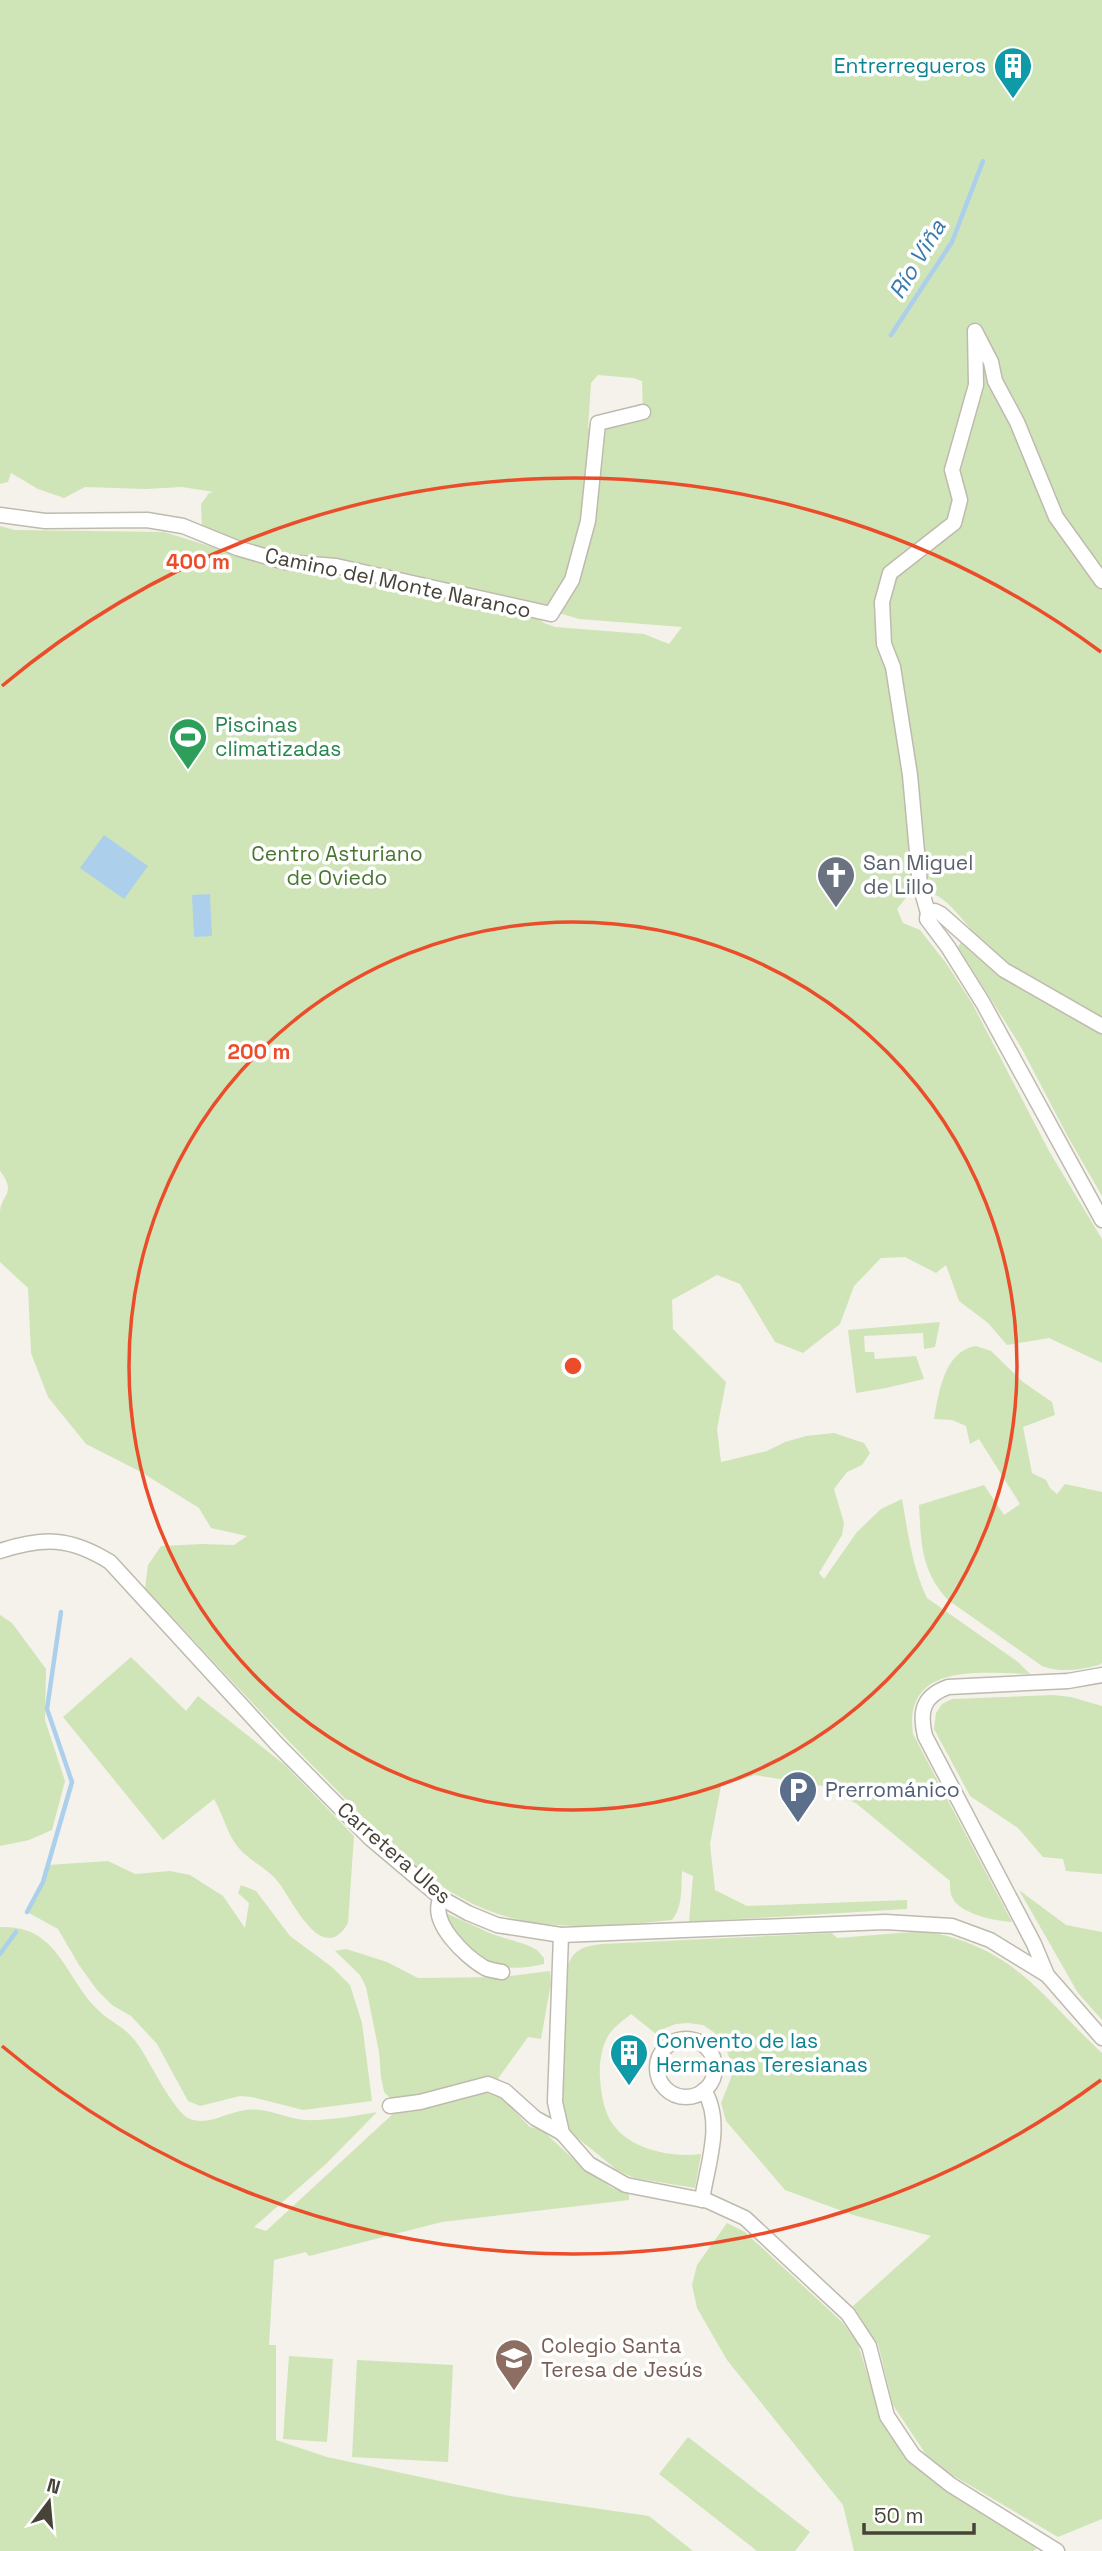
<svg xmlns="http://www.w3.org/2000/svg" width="1102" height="2551" font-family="'Space Grotesk',sans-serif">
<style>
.green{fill:#cfe5b7;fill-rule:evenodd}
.water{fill:#acd0ec}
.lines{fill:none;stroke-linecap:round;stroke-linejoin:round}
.stream{stroke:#acd0ec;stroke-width:4.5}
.minor-casing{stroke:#bfbaae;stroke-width:17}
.minor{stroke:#fff;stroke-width:14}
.ring{fill:none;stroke:#eb4d2b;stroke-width:3.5}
.labels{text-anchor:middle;stroke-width:7;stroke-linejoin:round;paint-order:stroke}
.culture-label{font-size:21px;fill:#0d838f;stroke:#fff;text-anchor:end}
.street-label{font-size:21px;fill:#484339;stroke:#fff}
.leisure-label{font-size:21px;fill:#27864d;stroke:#fff;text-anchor:start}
.park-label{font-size:21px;fill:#487630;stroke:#fff}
.worship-label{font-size:21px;fill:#5b616d;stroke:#fff;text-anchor:start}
.service-label{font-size:21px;fill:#4e5e75;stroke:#fff;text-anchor:start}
.education-label{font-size:21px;fill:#785e54;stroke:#fff;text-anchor:start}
.water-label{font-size:23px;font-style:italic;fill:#3979ad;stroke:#fff}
.centre{fill:#eb4d2b;stroke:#fff;stroke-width:3.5}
.ring-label{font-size:21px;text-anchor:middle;font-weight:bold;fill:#eb4d2b;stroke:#fff;stroke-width:7;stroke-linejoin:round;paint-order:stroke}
</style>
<rect width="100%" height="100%" fill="#f4f2eb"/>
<!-- green -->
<g class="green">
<path d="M0 0H1102V1196L1068 1137 1021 1047 958 947 970 928C953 909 939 888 912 890L897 909 903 923 920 930 946 963 972 1003 1049 1151 1102 1239V1363L1049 1338 1007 1345 988 1323 959 1301 946 1265 936 1273 905 1257 881 1258 854 1286 840 1324 803 1353 775 1342 740 1284 717 1275 672 1300 673 1329 726 1382 717 1429 721 1462 767 1451 785 1442 806 1436 834 1433 864 1443 870 1453 862 1465 847 1472 834 1489 844 1523 842 1535 819 1573 824 1579 857 1532 881 1509 902 1499C908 1533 912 1566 927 1598L1018 1662 1030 1674C983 1673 903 1661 913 1734L1012 1922C996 1921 959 1914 952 1897 950 1893 950 1885 950 1881L857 1804 823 1786 755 1775 721 1786 710 1844 715 1890 747 1906 907 1900V1909L689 1922 693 1876 682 1871C681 1887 683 1907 672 1920 616 1926 553 1932 498 1914 428 1891 378 1832 328 1781 265 1718 206 1653 145 1588L148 1565 161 1546 202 1544 234 1545 247 1536 211 1528 199 1508 141 1472 86 1444 48 1397 31 1353 28 1288 0 1262C0 1245 0 1228 0 1211 2 1194 17 1193 0 1171V526L15 530 164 532 232 553 305 572 422 590 534 615 544 623 555 627 644 634 669 644 682 627 579 619 562 614 550 605 499 598 274 553 202 529 201 504 209 493 214 492 182 487 146 489 85 487 64 498 38 489 11 473 8 482 0 484ZM598 375 633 378 642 381 643 412 588 428 591 383Z"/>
<polygon points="940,1322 935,1347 924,1349 923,1333 864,1336 865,1352 874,1352 875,1359 916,1356 924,1379 886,1388 856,1393 848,1330"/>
<path d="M976 1346 991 1351 1023 1382 1052 1402 1055 1415 1023 1427 1032 1473 1046 1480 1050 1488 1057 1494 1065 1484 1102 1492V1663L1099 1665C1078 1670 1062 1673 1042 1666L948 1600C921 1571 921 1543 919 1505L984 1485 1004 1515 1020 1504 979 1439 970 1444 966 1426 952 1420 934 1419C939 1392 944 1351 976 1346Z"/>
<polygon points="0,1615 12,1623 46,1669 45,1720 65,1781 52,1830 29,1840 0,1846"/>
<path d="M131 1657 186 1711 198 1696 285 1765 354 1836 348 1923C323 1967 293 1902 279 1883 268 1868 249 1861 238 1847 227 1834 223 1814 214 1799L163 1840 63 1717Z"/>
<polygon points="1053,1695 1071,1697 1102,1706 1102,1874 1066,1871 1063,1859 1043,1857 1018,1828 970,1796 934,1729 936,1713 942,1704 952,1699"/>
<polygon points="108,1861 135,1874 170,1871 190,1875 223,1896 245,1928 249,1903 238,1893 241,1885 256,1891 290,1936 332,1967 350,1985 362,2023 372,2101 303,2110 252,2097 240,2096 200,2106 188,2101 157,2044 131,2016 112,2005 97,1990 79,1965 58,1929 27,1912 43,1882 48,1865"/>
<polygon points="1019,1890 1066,1925 1102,1932 1102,2020 1078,1993"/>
<path d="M446 1913 492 1934 527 1945 537 1950 544 1958V1964C531 1967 517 1969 504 1967 486 1965 453 1941 447 1924 446 1920 446 1916 446 1913Z"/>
<path d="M0 1927C57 1925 63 1973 96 2008 110 2023 125 2025 139 2046 150 2062 175 2114 190 2119 210 2126 226 2112 246 2110 265 2107 285 2118 304 2120 328 2121 353 2116 377 2112L327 2163 254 2227 266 2231 396 2111 425 2108 482 2091 500 2096 530 2127 541 2129 584 2169 612 2188 629 2193V2200L442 2222 309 2256 306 2252 274 2260 269 2345H276V2440L327 2457 510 2496 649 2516 693 2551H0Z"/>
<path d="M924 1931C1015 1947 1040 1995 1102 2053V2519L1058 2537 940 2468 925 2453 893 2405 878 2344 853 2306 931 2236 853 2215 785 2190 726 2121 721 2103 731 2078 730 2060 725 2046 715 2033 703 2025 688 2023 676 2024 660 2030 656 2034 631 2014C623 2021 613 2027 608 2036 601 2048 599 2065 600 2078 601 2092 603 2107 610 2120 627 2149 670 2158 701 2154L695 2188 634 2178 617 2170 574 2135 566 2123 563 2103 568 1966C573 1949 585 1946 602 1944L808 1934 832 1933 837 1938Z"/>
<polygon points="346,1949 387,1962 418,1978 502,1977 550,1971 551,1983 541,2039 528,2037 497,2080 481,2079 424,2095 394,2099 389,2097 384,2092 381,2077 379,2052 366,1987 360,1975 335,1951"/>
<polygon points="727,2223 745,2232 842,2322 858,2344 882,2421 903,2454 940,2487 1039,2545 1034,2551 854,2551 843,2505 727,2360 697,2308 692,2285 697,2265"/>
<polygon points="289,2356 333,2359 327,2442 283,2439"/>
<polygon points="357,2360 453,2365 448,2462 352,2457"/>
<polygon points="688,2437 810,2532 795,2551 757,2551 659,2474"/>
</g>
<!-- water -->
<g class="water">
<polygon points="104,835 148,866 124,899 80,868"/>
<polygon points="210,894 212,936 194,937 192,895"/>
</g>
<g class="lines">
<!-- stream -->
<g class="stream">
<polyline points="891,335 952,242 983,161"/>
<polyline points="27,1912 43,1882 72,1782 47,1709 61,1612"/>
<polyline points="0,1954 16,1932"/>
</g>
<defs>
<g id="minor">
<polyline points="0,515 45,521 147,520 183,526 237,548 285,562 336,566 551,614 572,580 588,521 598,423 643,412"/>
<polyline points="1102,581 1056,517 1017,422 995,381 991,362 975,331 976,385 952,470 960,500 954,523 890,573 882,602 884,644 893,667 910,775 920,885 928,913 927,919 948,947 983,1003 1102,1220"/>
<polyline points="928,913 935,911 941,914 1004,970 1102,1026"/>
<path d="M0 1551C44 1537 70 1537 110 1562L276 1743 371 1839 441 1898 468 1913 497 1925 561 1935 885 1922 952 1926 990 1940 1047 1975"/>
<path d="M1102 1675 1068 1681 948 1687C923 1696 919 1711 925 1736L1034 1944 1047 1975 1102 2038"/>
<path d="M441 1898C428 1922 466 1957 485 1968 490 1970 496 1971 502 1972"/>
<polyline points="561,1935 555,2102 562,2133 589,2164 626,2185 708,2201 745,2218 848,2314 869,2346 887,2416 913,2455 951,2485 1057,2551"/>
<circle cx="686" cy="2068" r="29"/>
<polyline points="390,2106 420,2102 488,2084 505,2091 535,2118 562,2133"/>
<path d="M702 2200C707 2165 724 2123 704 2090"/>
</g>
</defs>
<!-- minor casing -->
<use href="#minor" class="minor-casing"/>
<!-- minor -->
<use href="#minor" class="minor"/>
</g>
<!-- distance rings -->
<g class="ring">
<circle cx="573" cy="1366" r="444"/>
<path d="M1101 2080A888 888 0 0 1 2 2046M2 686A888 888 0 0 1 1101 652"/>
</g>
<!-- icons -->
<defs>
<symbol id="building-pin" viewBox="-11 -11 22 30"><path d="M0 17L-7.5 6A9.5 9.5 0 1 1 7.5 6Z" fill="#0f9aa8" stroke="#fff"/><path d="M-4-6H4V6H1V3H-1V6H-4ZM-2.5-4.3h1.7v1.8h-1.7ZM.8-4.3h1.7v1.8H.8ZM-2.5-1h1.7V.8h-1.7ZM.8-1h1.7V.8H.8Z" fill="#fff"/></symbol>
<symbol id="stadium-pin" viewBox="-11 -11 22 30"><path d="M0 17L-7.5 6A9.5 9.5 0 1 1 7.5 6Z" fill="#2e9e5b" stroke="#fff"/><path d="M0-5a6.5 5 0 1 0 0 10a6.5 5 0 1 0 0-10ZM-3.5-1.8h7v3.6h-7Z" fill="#fff"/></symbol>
<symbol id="church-pin" viewBox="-11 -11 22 30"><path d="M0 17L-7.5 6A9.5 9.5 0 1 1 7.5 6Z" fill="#6b7280" stroke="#fff"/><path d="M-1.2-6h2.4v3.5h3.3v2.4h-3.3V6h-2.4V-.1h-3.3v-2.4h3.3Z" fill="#fff"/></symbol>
<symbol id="parking-pin" viewBox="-11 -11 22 30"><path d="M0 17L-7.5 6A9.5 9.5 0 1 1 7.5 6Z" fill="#5c6f8a" stroke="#fff"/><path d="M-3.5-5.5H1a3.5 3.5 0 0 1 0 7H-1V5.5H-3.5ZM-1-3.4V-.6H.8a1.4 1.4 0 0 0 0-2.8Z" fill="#fff"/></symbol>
<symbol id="school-pin" viewBox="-11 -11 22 30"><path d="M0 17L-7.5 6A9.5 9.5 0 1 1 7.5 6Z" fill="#8d6e63" stroke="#fff"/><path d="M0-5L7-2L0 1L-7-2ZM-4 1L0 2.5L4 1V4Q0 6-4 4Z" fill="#fff"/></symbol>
</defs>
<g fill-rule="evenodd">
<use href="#building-pin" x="991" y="44" width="44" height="60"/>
<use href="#stadium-pin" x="166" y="715" width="44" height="60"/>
<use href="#church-pin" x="814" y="853" width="44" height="60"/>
<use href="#parking-pin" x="776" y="1768" width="44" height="60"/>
<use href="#building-pin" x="607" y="2031" width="44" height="60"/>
<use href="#school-pin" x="492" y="2336" width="44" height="60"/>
</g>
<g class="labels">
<!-- culture labels -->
<g class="culture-label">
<text x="986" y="73">Entrerregueros</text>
<text x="656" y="2048" text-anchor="start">Convento de las<tspan x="656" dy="24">Hermanas Teresianas</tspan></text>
</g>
<!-- street labels -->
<g class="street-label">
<text transform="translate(398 583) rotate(12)" y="7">Camino del Monte Naranco</text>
<text transform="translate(394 1853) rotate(41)" y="7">Carretera Ules</text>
</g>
<!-- leisure labels -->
<g class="leisure-label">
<text x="215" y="732">Piscinas<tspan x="215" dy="24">climatizadas</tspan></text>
</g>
<!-- park labels -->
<g class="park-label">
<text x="337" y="861">Centro Asturiano<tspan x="337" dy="24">de Oviedo</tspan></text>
</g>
<!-- worship labels -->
<g class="worship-label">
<text x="863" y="870">San Miguel<tspan x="863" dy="24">de Lillo</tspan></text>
</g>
<!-- service labels -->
<g class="service-label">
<text x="825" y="1797">Prerrománico</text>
</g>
<!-- education labels -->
<g class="education-label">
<text x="541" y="2353">Colegio Santa<tspan x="541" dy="24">Teresa de Jesús</tspan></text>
</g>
<!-- water labels -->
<g class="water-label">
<text transform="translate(917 259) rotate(-59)" y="8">Río Viña</text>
</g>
</g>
<circle cx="573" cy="1366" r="10" class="centre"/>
<g class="ring-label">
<text x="198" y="569">400 m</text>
<text x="259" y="1059">200 m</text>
</g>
<!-- north arrow -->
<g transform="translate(49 2502) rotate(16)" stroke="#ffffff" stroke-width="5" paint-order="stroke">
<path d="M0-5L12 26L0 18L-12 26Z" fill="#484339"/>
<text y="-10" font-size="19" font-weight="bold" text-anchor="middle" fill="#484339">N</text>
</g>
<!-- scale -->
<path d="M864 2523v10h110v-10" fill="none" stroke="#484339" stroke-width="3.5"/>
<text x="874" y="2523" font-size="21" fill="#484339" stroke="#ffffff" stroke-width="5" paint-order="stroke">50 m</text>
</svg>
